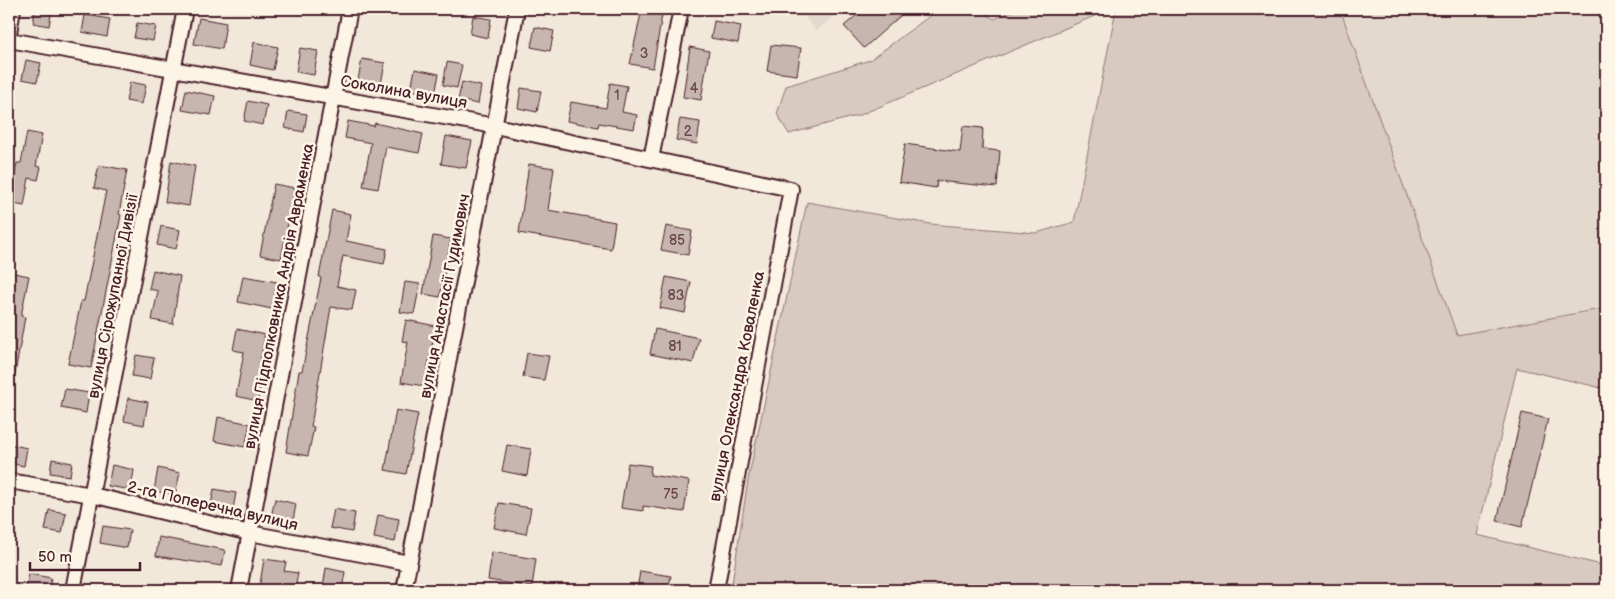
<svg xmlns="http://www.w3.org/2000/svg" width="1615" height="599" font-family="'Balsamiq Sans',sans-serif">
<style>
.built{fill:#e4d9cd}
.green{fill:#d8cac0;stroke:#917476}
.building{fill:#c7b6af;stroke:#4a1f2b}
.lines{fill:none;stroke-linecap:round;stroke-linejoin:round}
.street-casing{stroke:#4a1f2b;stroke-width:18}
.street{stroke:#fcf5e5;stroke-width:14}
.labels{text-anchor:middle;stroke-width:5;stroke-linejoin:round;paint-order:stroke}
.number-label{font-size:14px;fill:#69454c}
.street-label{font-size:16px;fill:#4a1f2b;stroke:#fcf5e5}
</style>
<rect width="100%" height="100%" fill="#f1e8da"/>
<filter id="ink" filterUnits="userSpaceOnUse"><feTurbulence type="fractalNoise" baseFrequency=".02" numOctaves="2"/><feDisplacementMap in="SourceGraphic" scale="10" xChannelSelector="R" yChannelSelector="G"/><feConvolveMatrix kernelMatrix="1 2 1 2 8 2 1 2 1" color-interpolation-filters="sRGB"/></filter>
<g filter="url(#ink)">
<!-- built -->
<g class="built">
<polygon points="798,9 842,9 816,31"/>
<polygon points="1340,9 1606,9 1606,308 1457,335"/>
</g>
<!-- green -->
<g class="green">
<polygon points="939,9 979,9 994,19 1017,9 1111,9 860,115 789,134 777,114 786,86 870,60"/>
<polygon points="1116,9 1340,9 1457,335 1606,308 1606,389 1517,368 1477,535 1606,566 1606,590 731,590 748,480 807,202 930,224 1036,233 1074,222"/>
</g>
<!-- building -->
<g class="building">
<polygon points="35,9 52,9 49,26 33,23"/>
<polygon points="642,9 663,9 653,68 630,64"/>
<polygon points="864,9 908,9 864,48 844,26"/>
<polygon points="85,15 110,19 107,37 82,32"/>
<polygon points="473,16 491,19 488,38 470,34"/>
<polygon points="199,18 226,23 222,49 194,44"/>
<polygon points="714,21 741,26 738,43 711,38"/>
<polygon points="137,23 156,26 153,41 134,38"/>
<polygon points="535,27 554,31 550,51 531,47"/>
<polygon points="254,42 278,47 273,70 250,65"/>
<polygon points="771,45 801,48 797,75 767,71"/>
<polygon points="690,47 709,51 701,100 683,97"/>
<polygon points="300,48 318,51 314,75 296,72"/>
<polygon points="362,59 385,63 381,84 358,80"/>
<polygon points="26,60 41,63 37,82 22,79"/>
<polygon points="447,62 462,65 457,88 443,85"/>
<polygon points="415,69 439,74 435,94 411,90"/>
<polygon points="130,82 146,85 142,104 126,101"/>
<polygon points="462,82 481,86 478,104 458,100"/>
<polygon points="610,83 627,86 622,112 637,115 634,129 599,123 598,127 567,121 571,102 606,108"/>
<polygon points="521,88 541,91 537,112 518,108"/>
<polygon points="186,90 215,96 211,115 182,110"/>
<polygon points="248,101 267,105 263,125 244,121"/>
<polygon points="288,111 307,114 304,132 285,128"/>
<polygon points="680,119 700,122 697,144 676,140"/>
<polygon points="348,121 374,126 375,123 423,134 419,153 386,147 378,189 363,186 371,143 345,138"/>
<polygon points="963,126 983,128 982,149 1000,151 997,187 937,181 936,188 899,182 905,144 960,152"/>
<polygon points="27,132 42,135 36,166 41,167 38,180 29,178 24,206 9,203 9,182 13,183 17,163 21,163"/>
<polygon points="446,136 472,141 466,168 441,164"/>
<polygon points="171,161 195,166 189,206 165,202"/>
<polygon points="529,164 554,168 548,210 615,222 611,249 519,233"/>
<polygon points="99,165 127,170 119,214 121,215 91,368 68,364 81,301 84,301 106,191 94,188"/>
<polygon points="274,184 295,188 281,259 260,255"/>
<polygon points="332,210 351,214 346,241 387,249 384,264 343,256 337,286 356,290 352,310 331,307 311,426 314,427 308,456 286,452 299,371 302,371 321,278 319,277"/>
<polygon points="161,226 180,230 176,249 157,245"/>
<polygon points="666,226 692,231 688,255 661,250"/>
<polygon points="433,236 451,239 440,297 423,294"/>
<polygon points="153,270 180,276 173,324 152,320 158,291 149,289"/>
<polygon points="9,272 29,276 21,316 25,317 15,374 9,373"/>
<polygon points="243,276 277,282 272,309 238,302"/>
<polygon points="666,277 691,282 685,313 660,308"/>
<polygon points="405,282 420,284 414,314 400,312"/>
<polygon points="406,320 436,326 424,386 401,382 408,342 402,341"/>
<polygon points="237,329 265,335 258,374 262,375 258,401 236,396 244,352 233,350"/>
<polygon points="655,329 699,338 693,363 650,354"/>
<polygon points="527,353 549,356 544,380 523,377"/>
<polygon points="136,355 154,358 150,379 132,376"/>
<polygon points="65,389 89,393 86,413 61,408"/>
<polygon points="128,398 148,402 144,425 124,421"/>
<polygon points="396,410 418,414 406,474 385,470"/>
<polygon points="1522,413 1548,419 1522,527 1497,521"/>
<polygon points="218,417 250,424 245,447 214,441"/>
<polygon points="9,444 27,448 24,466 9,463"/>
<polygon points="507,445 531,449 527,476 502,471"/>
<polygon points="52,459 72,463 70,476 50,473"/>
<polygon points="628,463 651,466 650,475 689,481 684,512 643,506 643,511 621,508"/>
<polygon points="112,465 134,470 131,490 108,486"/>
<polygon points="158,468 180,473 175,495 154,491"/>
<polygon points="214,489 236,493 233,509 211,505"/>
<polygon points="275,499 296,504 293,521 271,517"/>
<polygon points="499,503 531,508 526,534 494,528"/>
<polygon points="334,509 355,513 352,532 330,528"/>
<polygon points="49,510 66,513 62,533 45,530"/>
<polygon points="378,515 399,519 395,542 374,538"/>
<polygon points="103,526 130,530 127,548 100,543"/>
<polygon points="159,537 225,550 222,566 156,556"/>
<polygon points="492,552 536,559 532,587 488,580"/>
<polygon points="264,559 286,562 284,571 298,573 295,590 259,590"/>
<polygon points="326,568 345,572 342,590 323,588"/>
<polygon points="640,571 671,576 668,590 637,590"/>
<polygon points="29,574 51,578 49,590 26,589"/>
</g>
<g class="lines">
<defs>
<g id="street">
<polyline points="9,33 13,9"/>
<polyline points="9,40 495,126 791,189 716,590"/>
<polyline points="651,159 681,9"/>
<polyline points="9,481 92,495 250,533 409,563"/>
<polyline points="73,590 185,9"/>
<polyline points="239,590 350,9"/>
<polyline points="404,590 517,9"/>
</g>
</defs>
<!-- street casing -->
<use href="#street" class="street-casing"/>
<!-- street -->
<use href="#street" class="street"/>
</g>
</g>
<g class="labels">
<!-- number labels -->
<g class="number-label">
<text x="644" y="58">3</text>
<text x="694" y="93">4</text>
<text x="617" y="100">1</text>
<text x="688" y="136">2</text>
<text x="677" y="245">85</text>
<text x="676" y="300">83</text>
<text x="675" y="351">81</text>
<text x="671" y="499">75</text>
</g>
<!-- street labels -->
<g class="street-label">
<text transform="translate(404 91) rotate(10)" y="6">Соколина вулиця</text>
<text transform="translate(112 296) rotate(-79)" y="6">вулиця Сірожупанної Дивізії</text>
<text transform="translate(278 296) rotate(-79)" y="6">вулиця Підполковника Андрія Авраменка</text>
<text transform="translate(444 296) rotate(-79)" y="6">вулиця Анастасії Гудимович</text>
<text transform="translate(736 386) rotate(-79)" y="6">вулиця Олександра Коваленка</text>
<text transform="translate(213 505) rotate(13)" y="6">2-га Поперечна вулиця</text>
</g>
</g>
<!-- margin -->
<rect width="1615" height="599" fill="none" stroke="#fcf5e5" stroke-width="30"/>
<rect x="15" y="15" width="1585" height="569" fill="none" stroke="#4a1f2b" stroke-width="2" filter="url(#ink)"/>
<!-- scale -->
<path d="M30 562v8h110v-8" fill="none" stroke="#4a1f2b" stroke-width="2.5"/>
<text x="38" y="562" font-size="15" fill="#4a1f2b" stroke="#fcf5e5" stroke-width="4" paint-order="stroke">50 m</text>
</svg>
